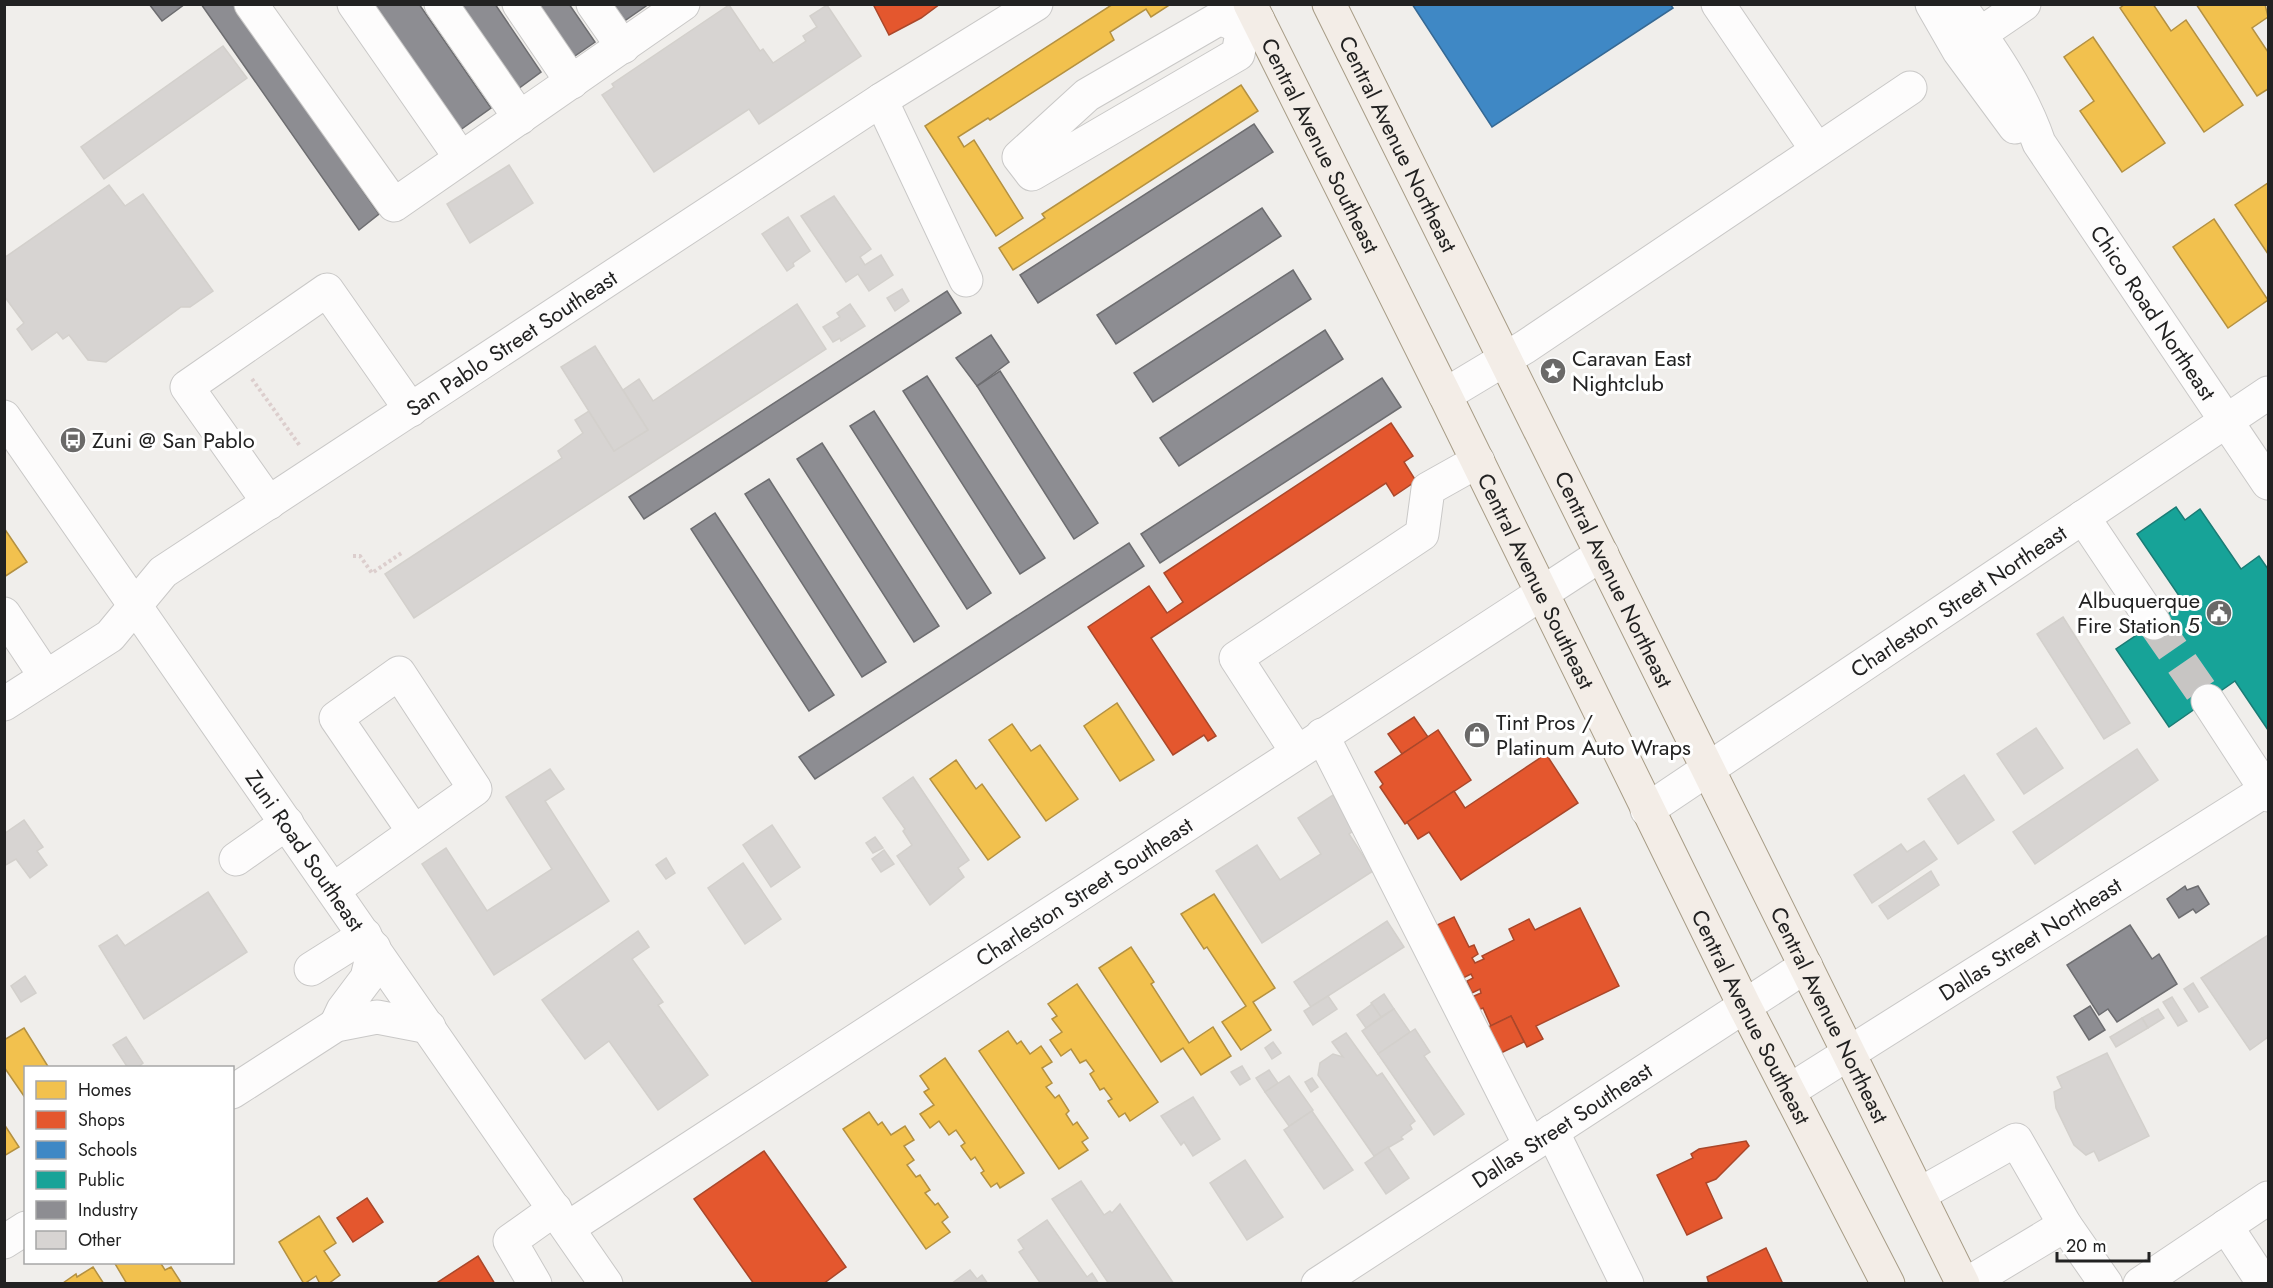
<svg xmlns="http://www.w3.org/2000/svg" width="2273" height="1288" font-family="Jost,sans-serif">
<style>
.homes{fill:#f2c14e;stroke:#b49141;stroke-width:1.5}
.shops{fill:#e4572e;stroke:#aa472a;stroke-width:1.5}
.schools{fill:#3f88c5;stroke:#366994;stroke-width:1.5}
.public{fill:#17a398;stroke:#1a7c75;stroke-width:1.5}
.industry{fill:#8d8d92;stroke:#6d6d70;stroke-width:1.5}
.building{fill:#d7d4d2;stroke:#d3d0cc;stroke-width:1.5}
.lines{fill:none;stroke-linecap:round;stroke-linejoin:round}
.minor-tunnel{stroke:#c7c5c3;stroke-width:33;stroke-dasharray:33 16;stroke-linecap:butt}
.minor-casing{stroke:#c9c8c7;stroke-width:35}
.major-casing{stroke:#a79c86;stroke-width:35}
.path{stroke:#dccecd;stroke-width:4;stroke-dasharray:3 3;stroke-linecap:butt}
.minor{stroke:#fdfcfc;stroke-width:33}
.major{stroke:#f3ede7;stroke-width:33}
.labels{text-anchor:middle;stroke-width:6;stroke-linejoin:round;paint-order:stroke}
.street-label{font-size:22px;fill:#222;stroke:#fff}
.poi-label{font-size:22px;fill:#222;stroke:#fff;text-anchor:start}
</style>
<rect width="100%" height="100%" fill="#f0eeeb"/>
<!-- homes -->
<g class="homes">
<polygon points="1113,4 1171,4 1151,17 1146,9 1110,32 1114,40 990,120 988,118 958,137 964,147 974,140 1023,218 996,236 925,126"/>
<polygon points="2125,4 2153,4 2171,31 2186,20 2243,105 2204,132 2120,8"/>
<polygon points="2196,4 2265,4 2268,17 2252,28 2268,52 2268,89 2257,96"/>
<polygon points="2093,37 2165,143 2122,172 2080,111 2094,101 2064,57"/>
<polygon points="1241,85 1258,111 1013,270 999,248 1045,218 1042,214"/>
<polygon points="2268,183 2268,254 2235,205"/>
<polygon points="2214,219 2268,300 2228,328 2173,247"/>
<polygon points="4,528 27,562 4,577"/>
<polygon points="1117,703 1154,760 1120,781 1084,726"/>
<polygon points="1012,724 1031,751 1040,745 1078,799 1046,821 989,740"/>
<polygon points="956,760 976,789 982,784 1020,837 988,860 930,779"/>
<polygon points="1214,894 1275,988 1253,1002 1271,1030 1241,1050 1222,1022 1246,1006 1207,947 1204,949 1181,914"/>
<polygon points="1131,947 1154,982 1151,984 1189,1043 1213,1027 1231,1056 1201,1075 1183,1048 1161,1062 1099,968"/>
<polygon points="1077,984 1158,1102 1130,1121 1125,1113 1119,1117 1108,1101 1112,1099 1104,1088 1100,1090 1090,1074 1094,1071 1086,1060 1080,1063 1071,1049 1061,1056 1050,1040 1062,1032 1052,1019 1057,1016 1048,1004"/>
<polygon points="24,1028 49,1068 26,1068 26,1099 4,1067 4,1040"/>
<polygon points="1008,1031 1017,1044 1021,1041 1030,1054 1041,1046 1052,1062 1042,1068 1052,1083 1046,1087 1055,1098 1059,1095 1069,1111 1066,1114 1073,1125 1077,1122 1088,1138 1082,1142 1088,1150 1059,1169 979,1051"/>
<polygon points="945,1058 1024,1173 1000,1188 997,1183 991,1187 981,1173 984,1171 975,1157 971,1160 961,1146 965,1143 956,1130 949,1135 939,1121 930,1128 920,1114 934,1105 924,1092 929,1089 920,1076"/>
<polygon points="869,1112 878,1125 882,1122 891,1135 905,1126 914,1140 904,1146 914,1160 907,1165 916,1177 920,1175 930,1190 925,1193 935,1205 938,1203 948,1217 942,1222 950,1232 926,1249 843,1129"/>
<polygon points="4,1124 19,1147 4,1156"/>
<polygon points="319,1216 336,1243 324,1251 340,1275 328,1284 320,1284 316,1276 304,1284 279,1242"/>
<polygon points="114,1262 160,1262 165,1270 171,1267 182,1284 127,1284"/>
<polygon points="93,1267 104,1284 63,1283 76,1274 77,1277"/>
</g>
<!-- shops -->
<g class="shops">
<polygon points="873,4 940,4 921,18 889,35"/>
<polygon points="1391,423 1413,456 1404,462 1416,481 1394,496 1386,483 1151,638 1216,736 1208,741 1204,735 1173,755 1088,627 1149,586 1167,613 1183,602 1164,573"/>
<polygon points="1414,717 1428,737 1402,754 1388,734"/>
<polygon points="1438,730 1471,780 1405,824 1380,787 1383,784 1375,772"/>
<polygon points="1546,754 1578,803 1461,880 1429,832 1418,839 1407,822 1454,791 1465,808"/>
<polygon points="1580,908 1619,986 1536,1026 1543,1039 1527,1047 1511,1016 1491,1026 1483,1008 1478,1010 1472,997 1481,993 1480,989 1472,993 1467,981 1473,978 1471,974 1461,979 1435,926 1454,917 1469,947 1474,945 1478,954 1472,958 1475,963 1484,959 1482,956 1514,940 1509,929 1529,919 1535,930"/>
<polygon points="1511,1016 1524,1042 1501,1053 1488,1027"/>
<polygon points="1746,1141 1749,1146 1716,1179 1706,1183 1722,1218 1687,1235 1657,1175 1693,1158 1691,1154 1699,1149"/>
<polygon points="764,1151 846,1267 823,1284 754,1284 694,1199"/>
<polygon points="367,1198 383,1222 353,1242 337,1218"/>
<polygon points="1766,1248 1783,1284 1709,1284 1707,1277"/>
<polygon points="478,1256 495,1284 435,1284"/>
</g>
<!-- schools -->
<polygon class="schools" points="1412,4 1670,4 1673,8 1492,127"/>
<!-- public -->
<polygon class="public" points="2176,507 2185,520 2200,509 2241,569 2259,556 2268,569 2268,730 2235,681 2169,727 2116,649 2184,603 2137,534"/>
<!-- industry -->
<g class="industry">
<polygon points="149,4 185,4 162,21"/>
<polygon points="201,4 234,4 379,214 359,230"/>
<polygon points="367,4 419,4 491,108 456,133"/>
<polygon points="459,4 495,4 541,72 518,89"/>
<polygon points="535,4 569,4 595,42 572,58"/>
<polygon points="610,4 645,4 646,6 623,22"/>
<polygon points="1254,124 1273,152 1038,303 1020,275"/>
<polygon points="1262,208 1281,236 1116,344 1097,315"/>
<polygon points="1293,270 1311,299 1153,402 1134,373"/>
<polygon points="947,291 961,313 644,519 629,497"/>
<polygon points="1325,330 1343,359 1179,466 1160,438"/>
<polygon points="991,335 1009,362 977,386 956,358"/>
<polygon points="1000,371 1098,523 1074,539 977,386"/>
<polygon points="927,376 1045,558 1020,574 903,391"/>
<polygon points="1382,378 1401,407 1160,563 1141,534"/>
<polygon points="874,411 991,593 967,609 850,426"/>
<polygon points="822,443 939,626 914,642 797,459"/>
<polygon points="769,479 886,662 862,677 745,494"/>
<polygon points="715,513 834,695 809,711 691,529"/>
<polygon points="1129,543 1144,566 815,779 799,757"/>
<polygon points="2185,886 2187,890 2198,886 2209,904 2196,913 2193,909 2179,918 2167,899"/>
<polygon points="2130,925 2152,959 2159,954 2177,984 2117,1022 2108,1009 2099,1015 2067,965"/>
<polygon points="2090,1006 2105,1030 2089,1040 2074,1016"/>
</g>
<!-- building -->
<g class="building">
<polygon points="729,5 760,51 763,49 773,63 806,41 803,36 817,27 810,16 827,5 861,56 759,124 749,109 654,172 602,95 614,87 612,84"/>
<polygon points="223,46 247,78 104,179 81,147"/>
<polygon points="509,165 533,203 470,243 447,204"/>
<polygon points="109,185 125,206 143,194 213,291 190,307 181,307 106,362 88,360 69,335 63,339 57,332 32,350 17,329 24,323 4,296 4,258"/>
<polygon points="834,196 871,249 860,257 865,265 881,255 893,275 869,291 858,274 846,282 801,216"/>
<polygon points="788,217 810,251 793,263 794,266 787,271 762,234"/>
<polygon points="902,289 909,301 895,311 887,298"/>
<polygon points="797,304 826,349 414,618 385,574 562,458 558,451 583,433 575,420 589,411 614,451 648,430 623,390 639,379 653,401"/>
<polygon points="850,304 865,326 841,341 840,338 833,342 823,327 840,317 837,313"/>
<polygon points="595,346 648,430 614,451 561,367"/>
<polygon points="2063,617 2130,723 2104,739 2037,634"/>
<polygon points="2036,728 2063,768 2024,794 1997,754"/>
<polygon points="2137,749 2158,780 2035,864 2013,832"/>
<polygon points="550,769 564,789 545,801 609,901 494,975 422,864 446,848 487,911 552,869 506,797"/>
<polygon points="1964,775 1994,820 1958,844 1928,799"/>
<polygon points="913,777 969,860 958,868 964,877 930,905 897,856 912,845 903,831 905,829 883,798"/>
<polygon points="1333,795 1355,830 1349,834 1373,871 1262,943 1216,871 1257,845 1280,880 1321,854 1298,818"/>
<polygon points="24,820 43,847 37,851 47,865 30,878 16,859 4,866 4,834"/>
<polygon points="772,825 800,867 771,887 743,845"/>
<polygon points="875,837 883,848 873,853 866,843"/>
<polygon points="1924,841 1937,859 1872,903 1854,875 1901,844 1907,852"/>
<polygon points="884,850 894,864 881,872 872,859"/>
<polygon points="666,858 675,873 666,879 656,865"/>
<polygon points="743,863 781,919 745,944 708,888"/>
<polygon points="1931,871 1939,885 1888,919 1879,906"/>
<polygon points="208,892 247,952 144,1019 99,946 117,935 125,946"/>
<polygon points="1387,921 1404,947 1311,1007 1294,982"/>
<polygon points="638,931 649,947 632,959 663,1002 658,1005 708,1075 658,1110 609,1041 585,1059 542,1000"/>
<polygon points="2268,935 2268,1037 2250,1050 2201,978"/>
<polygon points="25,976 36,993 21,1002 11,986"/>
<polygon points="2193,983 2208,1007 2199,1012 2184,989"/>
<polygon points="1384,994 1394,1009 1381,1017 1371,1003"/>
<polygon points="1328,996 1337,1009 1313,1025 1304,1011"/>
<polygon points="2172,997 2187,1021 2178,1026 2163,1002"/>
<polygon points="1372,1004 1381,1017 1366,1028 1357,1015"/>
<polygon points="1394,1009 1410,1032 1378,1054 1362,1031"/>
<polygon points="2158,1009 2164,1018 2148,1028 2142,1018"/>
<polygon points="2142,1018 2148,1028 2116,1047 2110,1037"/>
<polygon points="1415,1029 1430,1052 1424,1056 1464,1114 1434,1135 1378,1054"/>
<polygon points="1346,1033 1377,1076 1382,1073 1415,1121 1410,1125 1412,1129 1401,1137 1403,1139 1374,1156 1318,1075 1320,1063 1333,1054 1343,1057 1332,1042"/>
<polygon points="126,1037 143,1063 137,1068 128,1068 113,1045"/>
<polygon points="1273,1042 1281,1053 1272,1059 1265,1048"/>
<polygon points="2107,1053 2149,1136 2099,1161 2094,1151 2086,1155 2074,1145 2056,1108 2054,1092 2062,1088 2057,1077"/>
<polygon points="1242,1066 1250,1079 1240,1085 1231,1072"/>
<polygon points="1269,1070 1278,1083 1265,1092 1256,1078"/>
<polygon points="1289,1076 1313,1110 1289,1126 1265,1092"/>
<polygon points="1312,1078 1318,1087 1311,1092 1305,1082"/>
<polygon points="1193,1097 1220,1139 1193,1156 1184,1142 1181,1145 1161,1116"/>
<polygon points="1312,1111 1353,1170 1324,1189 1284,1130"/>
<polygon points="1388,1147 1409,1178 1386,1194 1365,1163"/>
<polygon points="1245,1160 1283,1217 1247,1240 1210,1183"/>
<polygon points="1081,1181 1104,1215 1110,1211 1112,1213 1120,1204 1174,1284 1109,1284 1052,1199"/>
<polygon points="1047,1220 1087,1277 1092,1273 1099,1284 1041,1284 1019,1252 1024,1249 1018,1240"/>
<polygon points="970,1270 977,1279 982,1275 988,1284 951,1284"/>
</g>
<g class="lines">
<!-- minor-tunnel -->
<polyline class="minor-tunnel" points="2154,623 2208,701"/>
<defs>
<g id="minor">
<polyline points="251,4 394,205 683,4"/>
<polyline points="354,4 461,158"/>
<polyline points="441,4 520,118"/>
<polyline points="519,4 572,82"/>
<polyline points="593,4 623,47"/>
<polyline points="1718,4 1817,150"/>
<polyline points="1932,4 1959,51 2015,127"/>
<path id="s1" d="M1958 4C1990 47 2022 93 2039 143L2268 483"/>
<polyline points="1243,28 1220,18 1087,95 1019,157 1032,174 1238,54 1243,28 1258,20"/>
<polyline points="1980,34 2024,4"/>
<polyline points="881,100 966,280"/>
<polyline points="1445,395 1525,347 1910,88"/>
<path id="s2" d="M4 417 606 1284"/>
<polyline points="269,503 187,387 327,290 411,410"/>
<polyline points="2083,517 2154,623"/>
<polyline points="4,614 46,677"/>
<polyline points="2208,701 2266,790"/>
<path id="s3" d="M4 704 110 636 163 572 881 100 1036 4"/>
<polyline points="1322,735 1530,1145"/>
<polyline points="1297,752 1236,658 1422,534 1428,489 1478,461"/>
<path id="s4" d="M1647 810 2268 393"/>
<polyline points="236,859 287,823"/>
<polyline points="333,890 475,789 399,673 336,718 414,832"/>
<polyline points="311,969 365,935"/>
<polyline points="336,1025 343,1010 367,978 374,948"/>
<path id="s5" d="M1789 1091 2266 790 2268 795"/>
<polyline points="232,1092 336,1025 377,1017 429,1027"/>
<polyline points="1552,1131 1627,1284"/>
<polyline points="1920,1194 2016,1140 2065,1225 2106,1284"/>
<polyline points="2226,1226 2264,1284"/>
<path id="s6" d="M568 1228 1602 554"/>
<polyline points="4,1242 26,1228"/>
<polyline points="535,1284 510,1241 555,1209"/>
<path id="s7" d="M1318 1284 1806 966"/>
<polyline points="1967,1284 2065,1225"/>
<polyline points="2140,1284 2268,1198"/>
</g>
<g id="major">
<path id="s8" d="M1250 4 1445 395 1744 1005 1888 1284"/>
<path id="s9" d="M1329 4 1963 1284"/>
</g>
</defs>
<!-- minor casing -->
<use href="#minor" class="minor-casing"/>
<!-- major casing -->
<use href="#major" class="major-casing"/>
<!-- path -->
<g class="path">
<polyline points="252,379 300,446"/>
<polyline points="353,556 360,556 372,573 403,552"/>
</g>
<!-- minor -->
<use href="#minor" class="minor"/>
<!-- major -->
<use href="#major" class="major"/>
</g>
<!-- icons -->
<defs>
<symbol id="sight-disc" viewBox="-11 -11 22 22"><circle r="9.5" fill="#6a6968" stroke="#fff"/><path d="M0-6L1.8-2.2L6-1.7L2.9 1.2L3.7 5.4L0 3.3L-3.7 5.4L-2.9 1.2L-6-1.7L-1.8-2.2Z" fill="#fff"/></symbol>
<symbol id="bus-disc" viewBox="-11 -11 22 22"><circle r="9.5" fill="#6a6968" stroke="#fff"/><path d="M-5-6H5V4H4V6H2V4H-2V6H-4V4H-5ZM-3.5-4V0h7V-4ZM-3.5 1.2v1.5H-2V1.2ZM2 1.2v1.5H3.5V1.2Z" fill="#fff"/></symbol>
<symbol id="civic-disc" viewBox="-11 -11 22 22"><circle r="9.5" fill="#6a6968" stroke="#fff"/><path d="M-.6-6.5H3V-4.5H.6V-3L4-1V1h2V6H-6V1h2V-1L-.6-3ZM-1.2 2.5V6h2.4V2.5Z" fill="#fff"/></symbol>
<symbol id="shop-disc" viewBox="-11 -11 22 22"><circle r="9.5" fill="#6a6968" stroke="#fff"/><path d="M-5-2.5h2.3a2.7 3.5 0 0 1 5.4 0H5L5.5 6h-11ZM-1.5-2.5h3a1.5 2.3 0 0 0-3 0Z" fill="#fff"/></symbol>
</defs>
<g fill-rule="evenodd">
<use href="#sight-disc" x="1538" y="356" width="30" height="30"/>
<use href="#bus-disc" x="58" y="425" width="30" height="30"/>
<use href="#civic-disc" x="2204" y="598" width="30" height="30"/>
<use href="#shop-disc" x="1462" y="720" width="30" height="30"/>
</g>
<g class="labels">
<!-- street labels -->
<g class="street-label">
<text dy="8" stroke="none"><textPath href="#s9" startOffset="156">Central Avenue Northeast</textPath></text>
<text dy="8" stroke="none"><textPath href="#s8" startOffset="158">Central Avenue Southeast</textPath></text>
<text dy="8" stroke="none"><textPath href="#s1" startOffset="366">Chico Road Northeast</textPath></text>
<text dy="8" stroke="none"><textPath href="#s3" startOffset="626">San Pablo Street Southeast</textPath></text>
<text dy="8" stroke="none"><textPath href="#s9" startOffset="642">Central Avenue Northeast</textPath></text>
<text dy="8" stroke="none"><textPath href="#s8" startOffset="644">Central Avenue Southeast</textPath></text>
<text dy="8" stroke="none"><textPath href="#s4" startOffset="375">Charleston Street Northeast</textPath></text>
<text dy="8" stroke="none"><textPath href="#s2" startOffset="528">Zuni Road Southeast</textPath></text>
<text dy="8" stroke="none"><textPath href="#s6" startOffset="616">Charleston Street Southeast</textPath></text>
<text dy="8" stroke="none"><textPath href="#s5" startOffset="285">Dallas Street Northeast</textPath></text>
<text dy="8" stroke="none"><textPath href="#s9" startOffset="1128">Central Avenue Northeast</textPath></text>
<text dy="8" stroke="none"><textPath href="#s8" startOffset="1130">Central Avenue Southeast</textPath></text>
<text dy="8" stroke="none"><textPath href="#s7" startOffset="291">Dallas Street Southeast</textPath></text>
</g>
<!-- poi labels -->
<g class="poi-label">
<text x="1572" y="366">Caravan East<tspan x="1572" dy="25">Nightclub</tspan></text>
<text x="92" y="448">Zuni @ San Pablo</text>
<text x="2200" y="608" text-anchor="end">Albuquerque<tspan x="2200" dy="25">Fire Station 5</tspan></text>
<text x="1496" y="730">Tint Pros /<tspan x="1496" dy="25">Platinum Auto Wraps</tspan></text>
</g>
</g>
<!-- border -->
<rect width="2273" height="1288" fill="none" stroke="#222222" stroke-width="12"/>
<!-- legend -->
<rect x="24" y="1066" width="210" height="198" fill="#ffffff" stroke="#a7a7a7" stroke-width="1.5"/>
<rect x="36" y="1081" width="30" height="18" fill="#f2c14e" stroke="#a7a7a7" stroke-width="1.5"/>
<text x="78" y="1096" font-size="18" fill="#222222">Homes</text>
<rect x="36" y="1111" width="30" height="18" fill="#e4572e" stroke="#a7a7a7" stroke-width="1.5"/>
<text x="78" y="1126" font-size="18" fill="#222222">Shops</text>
<rect x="36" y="1141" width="30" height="18" fill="#3f88c5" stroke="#a7a7a7" stroke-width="1.5"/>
<text x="78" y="1156" font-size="18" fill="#222222">Schools</text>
<rect x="36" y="1171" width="30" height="18" fill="#17a398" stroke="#a7a7a7" stroke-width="1.5"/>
<text x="78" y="1186" font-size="18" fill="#222222">Public</text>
<rect x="36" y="1201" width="30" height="18" fill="#8d8d92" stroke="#a7a7a7" stroke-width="1.5"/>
<text x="78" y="1216" font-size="18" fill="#222222">Industry</text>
<rect x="36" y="1231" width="30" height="18" fill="#d7d4d2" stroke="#a7a7a7" stroke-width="1.5"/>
<text x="78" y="1246" font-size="18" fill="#222222">Other</text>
<!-- scale -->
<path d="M2057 1252v9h92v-9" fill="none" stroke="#222222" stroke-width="3"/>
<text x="2066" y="1252" font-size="18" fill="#222222" stroke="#ffffff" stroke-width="4.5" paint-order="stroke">20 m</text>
</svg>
